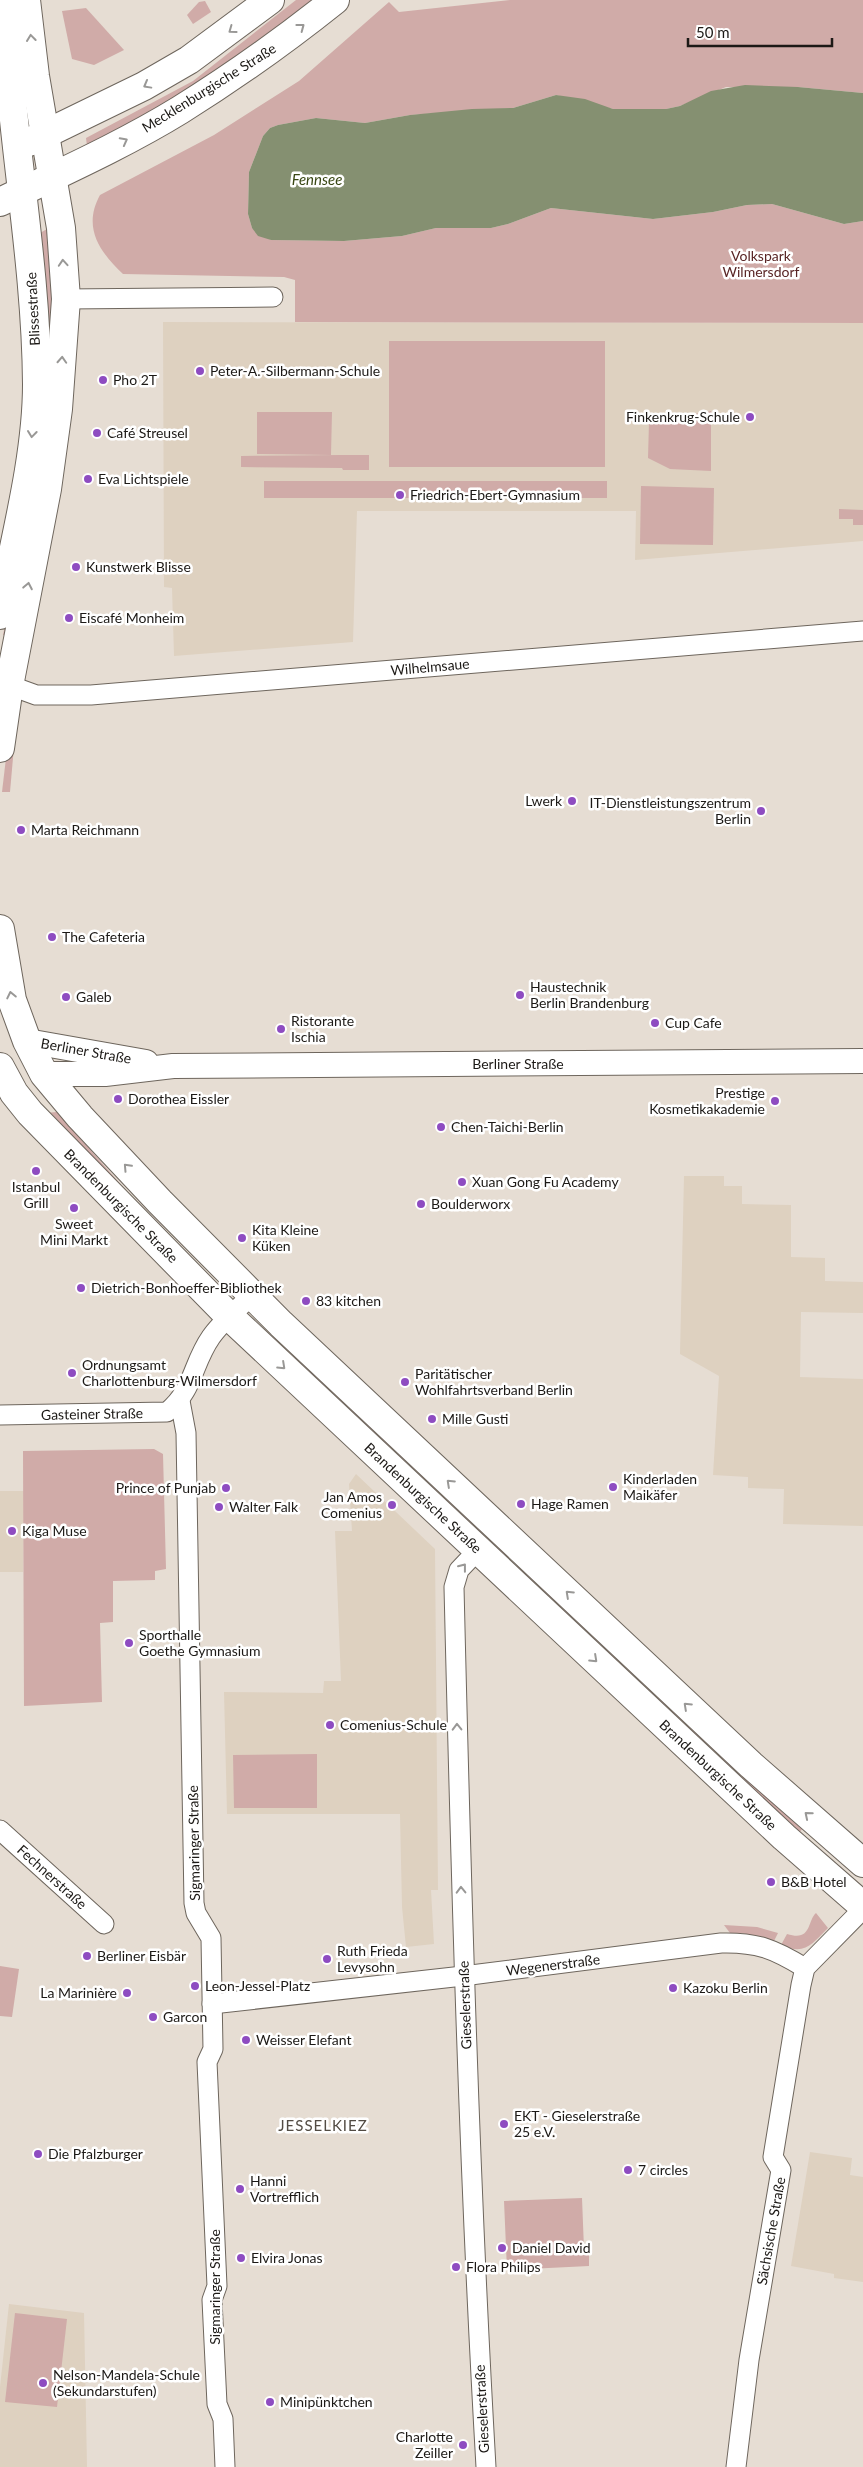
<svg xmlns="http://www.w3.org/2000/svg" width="863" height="2467" font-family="Lato,sans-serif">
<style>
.built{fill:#ded1c0}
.green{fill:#d0aba8}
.water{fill:#859071}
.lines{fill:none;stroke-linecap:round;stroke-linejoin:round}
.minor-casing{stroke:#6e665d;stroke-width:21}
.tertiary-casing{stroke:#6e665d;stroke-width:26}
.secondary-casing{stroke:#6e665d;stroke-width:30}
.minor{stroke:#fff;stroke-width:19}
.tertiary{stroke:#fff;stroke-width:24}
.secondary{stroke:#fff;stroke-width:28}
.oneway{stroke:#999896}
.poi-dot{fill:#8e4cc1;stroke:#fff;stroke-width:2}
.labels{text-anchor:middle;stroke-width:5;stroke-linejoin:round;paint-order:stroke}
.street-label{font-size:14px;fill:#1c1916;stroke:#fff}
.park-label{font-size:14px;fill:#592525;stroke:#fff}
.poi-label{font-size:14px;fill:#1c1916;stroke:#fff;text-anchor:start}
.water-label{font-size:15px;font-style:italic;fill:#394713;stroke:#fff}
.neighbourhood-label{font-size:15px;letter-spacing:1px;fill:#524b43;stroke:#fff}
</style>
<rect width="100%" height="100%" fill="#e6ddd3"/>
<!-- built -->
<g class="built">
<polygon points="163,322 863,323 863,541 635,560 636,511 357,511 353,642 174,656 172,588 164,587"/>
<polygon points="684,1176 724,1176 724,1186 742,1186 742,1204 791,1205 791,1257 825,1258 825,1281 863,1282 863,1313 801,1312 800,1377 863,1379 863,1526 783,1524 784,1489 748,1488 748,1477 713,1475 719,1376 680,1354"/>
<polygon points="356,1474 435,1549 438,1890 431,1890 434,1944 406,1947 402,1907 400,1814 227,1814 224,1692 323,1693 324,1681 341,1681 335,1531 352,1531 349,1484"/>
<polygon points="0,1491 24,1491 23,1572 0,1572"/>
<polygon points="810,2152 852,2158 850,2175 863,2177 863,2282 834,2278 834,2274 791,2266"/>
<polygon points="9,2304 84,2313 87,2467 0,2467 0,2387"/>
</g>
<!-- green -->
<g class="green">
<polygon points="296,0 315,0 261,41 188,91 87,146 86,138 193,81"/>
<path d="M510 0H863V93L798 87H726L680 106 666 109 633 111 613 109 556 95 513 108 410 115 365 123 316 118 278 125 270 128 263 136 249 172 248 214 252 228 271 240 344 241 402 236 436 228H491L508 224 551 208 653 219 713 212 747 205 772 204 844 224 863 221V323L295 322V280L284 277 123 274C100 252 82 228 100 195L214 135 299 81 389 2 399 12Z"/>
<polygon points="205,1 211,12 193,24 187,15 199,2"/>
<polygon points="86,8 124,50 94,65 72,59 62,11"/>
<polygon points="47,229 54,322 11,637 3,635 25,526 40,233"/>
<rect x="389" y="341" width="216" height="126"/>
<polygon points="711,411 711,471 670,469 648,458 649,422"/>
<polygon points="257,412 332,412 331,455 257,454"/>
<polygon points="342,455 369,455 369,470 343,470 342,468 241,467 241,456"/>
<rect x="264" y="481" width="343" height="17"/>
<polygon points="641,486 714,488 713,545 640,544"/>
<polygon points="839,509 863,510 863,525 853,525 853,519 839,519"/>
<polygon points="16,724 10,792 2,792 6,758"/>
<polygon points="57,1112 123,1187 120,1190 44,1113"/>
<polygon points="277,1337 510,1556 506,1560 273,1341"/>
<polygon points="154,1449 163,1454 166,1569 155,1571 155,1580 113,1581 113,1622 100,1623 102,1702 24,1706 23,1451"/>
<polygon points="519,1564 803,1828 799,1833 515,1568"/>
<polygon points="317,1754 317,1808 234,1808 233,1755"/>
<path d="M816 1913 828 1928C812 1944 805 1956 781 1945L787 1934C812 1942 807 1921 816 1913Z"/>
<polygon points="724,1925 757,1927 778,1933 774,1941 742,1933 730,1933"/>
<polygon points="0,1966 19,1969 12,2017 0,2016"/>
<polygon points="582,2198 584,2249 589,2249 589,2266 507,2270 504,2201"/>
<polygon points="15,2313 67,2319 57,2407 5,2402"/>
</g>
<!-- water -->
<polygon class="water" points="745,85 798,87 863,93 863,221 844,224 772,204 747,205 713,212 653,219 551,208 508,224 491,228 436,228 402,236 344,241 271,240 258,236 252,228 248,214 249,172 263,136 270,128 278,125 316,118 365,123 410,115 472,109 513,108 556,95 585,99 613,109 666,109 680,106 711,91"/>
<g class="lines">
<defs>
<g id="minor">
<polyline points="66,299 273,297"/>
<polyline points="0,682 36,695 91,695 863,631"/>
<polyline points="180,1401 186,1433 194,1903 196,1913 211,1938 213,2049 207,2062 217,2286 212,2300 217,2404 223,2419 225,2467"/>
<path d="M0 1415 167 1412C194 1390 192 1364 211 1337 221 1322 238 1309 251 1296"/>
<path d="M478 1550 459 1570 454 1587C461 1880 469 2174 486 2467"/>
<polyline points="0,1830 104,1924"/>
<path d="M212 2004 463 1976 721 1943C757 1942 774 1949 805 1968"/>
<polyline points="736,2467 749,2360 781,2170 773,2157 801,1985 805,1968 863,1909"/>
</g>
<g id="tertiary">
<polyline points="27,1041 146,1062"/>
<polyline points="44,1074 105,1074 173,1066 863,1061"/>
</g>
<g id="secondary">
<polyline points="29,142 144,86 189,60 270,0"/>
<path d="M0 202C60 173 123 145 180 110 233 77 285 40 335 0"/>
<path d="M0 615C14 542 37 458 37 384 36 255 9 129 5 0"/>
<polyline points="0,748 9,686 47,489 58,409 66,299 61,228 35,76 26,0"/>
<polyline points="0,929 12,1000 27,1041 44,1074 80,1117 160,1202 281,1324 751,1765 863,1863"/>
<polyline points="0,1067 14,1093 30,1113 230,1317 784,1837 863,1906"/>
</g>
</defs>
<!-- minor casing -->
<use href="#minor" class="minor-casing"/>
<!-- tertiary casing -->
<use href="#tertiary" class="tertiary-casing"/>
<!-- secondary casing -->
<use href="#secondary" class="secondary-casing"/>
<!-- minor -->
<use href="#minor" class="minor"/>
<!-- tertiary -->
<use href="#tertiary" class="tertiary"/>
<!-- secondary -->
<use href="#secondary" class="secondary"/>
</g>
<!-- one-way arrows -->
<defs><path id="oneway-chevron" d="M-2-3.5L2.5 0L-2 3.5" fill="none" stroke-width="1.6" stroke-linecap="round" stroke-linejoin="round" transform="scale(1.25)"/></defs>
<g class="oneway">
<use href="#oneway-chevron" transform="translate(301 27) rotate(-37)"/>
<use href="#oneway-chevron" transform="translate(232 30) rotate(144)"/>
<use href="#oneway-chevron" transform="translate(31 38) rotate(-97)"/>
<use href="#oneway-chevron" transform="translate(147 85) rotate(151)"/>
<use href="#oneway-chevron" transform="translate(124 141) rotate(-28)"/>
<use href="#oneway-chevron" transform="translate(63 263) rotate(-94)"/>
<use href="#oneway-chevron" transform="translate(62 360) rotate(-87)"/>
<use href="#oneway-chevron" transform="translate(32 434) rotate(97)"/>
<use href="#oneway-chevron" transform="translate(28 586) rotate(-79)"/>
<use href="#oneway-chevron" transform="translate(11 995) rotate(-102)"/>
<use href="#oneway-chevron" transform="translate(127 1167) rotate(-133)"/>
<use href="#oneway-chevron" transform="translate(282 1366) rotate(43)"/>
<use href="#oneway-chevron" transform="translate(450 1483) rotate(-137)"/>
<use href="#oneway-chevron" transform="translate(463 1567) rotate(-52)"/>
<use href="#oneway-chevron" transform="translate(569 1594) rotate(-137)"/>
<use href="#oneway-chevron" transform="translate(594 1659) rotate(43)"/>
<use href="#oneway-chevron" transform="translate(687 1706) rotate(-137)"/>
<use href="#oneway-chevron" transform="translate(457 1727) rotate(-91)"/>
<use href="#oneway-chevron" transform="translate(808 1815) rotate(-140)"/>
<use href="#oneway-chevron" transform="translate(461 1890) rotate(-91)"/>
</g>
<!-- markers -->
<g class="poi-dot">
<circle cx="200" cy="371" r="5"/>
<circle cx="103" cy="380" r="5"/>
<circle cx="750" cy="417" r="5"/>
<circle cx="97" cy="433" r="5"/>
<circle cx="88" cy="479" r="5"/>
<circle cx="400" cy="495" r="5"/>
<circle cx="76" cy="567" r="5"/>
<circle cx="69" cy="618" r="5"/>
<circle cx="572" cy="801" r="5"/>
<circle cx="761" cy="811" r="5"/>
<circle cx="21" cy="830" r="5"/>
<circle cx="52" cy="937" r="5"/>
<circle cx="520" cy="995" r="5"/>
<circle cx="66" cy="997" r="5"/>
<circle cx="655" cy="1023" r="5"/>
<circle cx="281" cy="1029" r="5"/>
<circle cx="118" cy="1099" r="5"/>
<circle cx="775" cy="1101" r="5"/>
<circle cx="441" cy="1127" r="5"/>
<circle cx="36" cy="1171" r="5"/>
<circle cx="462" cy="1182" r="5"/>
<circle cx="421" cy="1204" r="5"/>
<circle cx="74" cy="1208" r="5"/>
<circle cx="242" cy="1238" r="5"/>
<circle cx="81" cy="1288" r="5"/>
<circle cx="306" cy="1301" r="5"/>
<circle cx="72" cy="1373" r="5"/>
<circle cx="405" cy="1382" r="5"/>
<circle cx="432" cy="1419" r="5"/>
<circle cx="613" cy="1487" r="5"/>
<circle cx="226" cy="1488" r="5"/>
<circle cx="521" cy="1504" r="5"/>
<circle cx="392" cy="1505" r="5"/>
<circle cx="219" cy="1507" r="5"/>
<circle cx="12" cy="1531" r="5"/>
<circle cx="129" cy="1643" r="5"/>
<circle cx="330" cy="1725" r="5"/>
<circle cx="771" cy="1882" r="5"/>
<circle cx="87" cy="1956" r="5"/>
<circle cx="327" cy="1959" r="5"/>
<circle cx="195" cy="1986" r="5"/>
<circle cx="673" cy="1988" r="5"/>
<circle cx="127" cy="1993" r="5"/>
<circle cx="153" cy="2017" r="5"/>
<circle cx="246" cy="2040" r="5"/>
<circle cx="504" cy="2124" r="5"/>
<circle cx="38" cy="2154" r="5"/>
<circle cx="628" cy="2170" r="5"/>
<circle cx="240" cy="2189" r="5"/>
<circle cx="502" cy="2248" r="5"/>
<circle cx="241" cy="2258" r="5"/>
<circle cx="456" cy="2267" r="5"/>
<circle cx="43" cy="2383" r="5"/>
<circle cx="270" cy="2402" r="5"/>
<circle cx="463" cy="2445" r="5"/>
</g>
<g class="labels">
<!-- street labels -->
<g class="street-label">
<text transform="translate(209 88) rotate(-32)" y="5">Mecklenburgische Straße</text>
<text transform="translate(33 309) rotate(-93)" y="5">Blissestraße</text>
<text transform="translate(430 667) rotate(-5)" y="5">Wilhelmsaue</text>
<text transform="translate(86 1051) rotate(10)" y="5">Berliner Straße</text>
<text x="518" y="1069">Berliner Straße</text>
<text transform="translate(121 1206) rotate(45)" y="5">Brandenburgische Straße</text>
<text transform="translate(92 1414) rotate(-1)" y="5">Gasteiner Straße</text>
<text transform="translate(423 1498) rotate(43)" y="5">Brandenburgische Straße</text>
<text transform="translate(718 1775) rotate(43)" y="5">Brandenburgische Straße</text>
<text transform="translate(194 1843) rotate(-91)" y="5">Sigmaringer Straße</text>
<text transform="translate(52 1877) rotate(42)" y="5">Fechnerstraße</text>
<text transform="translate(553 1965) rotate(-7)" y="5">Wegenerstraße</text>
<text transform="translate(465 2005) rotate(-92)" y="5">Gieselerstraße</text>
<text transform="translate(771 2231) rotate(-80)" y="5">Sächsische Straße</text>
<text transform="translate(215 2287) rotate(-90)" y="5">Sigmaringer Straße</text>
<text transform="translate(482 2409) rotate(-93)" y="5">Gieselerstraße</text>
</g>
<!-- park labels -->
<g class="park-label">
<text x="761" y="261">Volkspark<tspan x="761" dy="16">Wilmersdorf</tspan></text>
</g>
<!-- poi labels -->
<g class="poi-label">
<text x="210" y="376">Peter-A.-Silbermann-Schule</text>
<text x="113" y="385">Pho 2T</text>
<text x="740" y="422" text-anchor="end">Finkenkrug-Schule</text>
<text x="107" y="438">Café Streusel</text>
<text x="98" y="484">Eva Lichtspiele</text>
<text x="410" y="500">Friedrich-Ebert-Gymnasium</text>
<text x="86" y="572">Kunstwerk Blisse</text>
<text x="79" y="623">Eiscafé Monheim</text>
<text x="562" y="806" text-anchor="end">Lwerk</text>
<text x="751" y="808" text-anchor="end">IT-Dienstleistungszentrum<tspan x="751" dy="16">Berlin</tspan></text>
<text x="31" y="835">Marta Reichmann</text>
<text x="62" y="942">The Cafeteria</text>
<text x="530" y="992">Haustechnik<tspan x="530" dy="16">Berlin Brandenburg</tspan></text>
<text x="76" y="1002">Galeb</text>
<text x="291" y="1026">Ristorante<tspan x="291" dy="16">Ischia</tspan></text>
<text x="665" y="1028">Cup Cafe</text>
<text x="765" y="1098" text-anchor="end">Prestige<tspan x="765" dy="16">Kosmetikakademie</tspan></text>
<text x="128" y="1104">Dorothea Eissler</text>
<text x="451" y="1132">Chen-Taichi-Berlin</text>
<text x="472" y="1187">Xuan Gong Fu Academy</text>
<text x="36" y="1192" text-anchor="middle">Istanbul<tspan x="36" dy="16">Grill</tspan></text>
<text x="431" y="1209">Boulderworx</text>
<text x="74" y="1229" text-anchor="middle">Sweet<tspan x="74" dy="16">Mini Markt</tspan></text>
<text x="252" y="1235">Kita Kleine<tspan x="252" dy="16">Küken</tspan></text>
<text x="91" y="1293">Dietrich-Bonhoeffer-Bibliothek</text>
<text x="316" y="1306">83 kitchen</text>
<text x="82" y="1370">Ordnungsamt<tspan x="82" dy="16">Charlottenburg-Wilmersdorf</tspan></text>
<text x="415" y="1379">Paritätischer<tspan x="415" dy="16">Wohlfahrtsverband Berlin</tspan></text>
<text x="442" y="1424">Mille Gusti</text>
<text x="623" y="1484">Kinderladen<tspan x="623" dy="16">Maikäfer</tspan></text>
<text x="216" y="1493" text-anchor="end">Prince of Punjab</text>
<text x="382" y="1502" text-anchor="end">Jan Amos<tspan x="382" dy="16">Comenius</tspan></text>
<text x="531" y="1509">Hage Ramen</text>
<text x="229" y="1512">Walter Falk</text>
<text x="22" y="1536">Kiga Muse</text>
<text x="139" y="1640">Sporthalle<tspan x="139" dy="16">Goethe Gymnasium</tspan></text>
<text x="340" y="1730">Comenius-Schule</text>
<text x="781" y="1887">B&amp;B Hotel</text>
<text x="337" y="1956">Ruth Frieda<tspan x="337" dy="16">Levysohn</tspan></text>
<text x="97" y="1961">Berliner Eisbär</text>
<text x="205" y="1991">Leon-Jessel-Platz</text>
<text x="683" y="1993">Kazoku Berlin</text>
<text x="117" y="1998" text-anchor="end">La Marinière</text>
<text x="163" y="2022">Garcon</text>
<text x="256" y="2045">Weisser Elefant</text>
<text x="514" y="2121">EKT - Gieselerstraße<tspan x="514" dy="16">25 e.V.</tspan></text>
<text x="48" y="2159">Die Pfalzburger</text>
<text x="638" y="2175">7 circles</text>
<text x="250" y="2186">Hanni<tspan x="250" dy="16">Vortrefflich</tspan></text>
<text x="512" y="2253">Daniel David</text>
<text x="251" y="2263">Elvira Jonas</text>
<text x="466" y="2272">Flora Philips</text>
<text x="53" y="2380">Nelson-Mandela-Schule<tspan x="53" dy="16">(Sekundarstufen)</tspan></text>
<text x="280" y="2407">Minipünktchen</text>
<text x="453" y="2442" text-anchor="end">Charlotte<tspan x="453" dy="16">Zeiller</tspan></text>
</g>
<!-- water labels -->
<g class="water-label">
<text x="317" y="185">Fennsee</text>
</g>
<!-- neighbourhood labels -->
<g class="neighbourhood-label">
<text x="323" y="2131">JESSELKIEZ</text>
</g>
</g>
<!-- scale -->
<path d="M688 38v8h144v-8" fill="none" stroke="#1c1916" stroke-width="2.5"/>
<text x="696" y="38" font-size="15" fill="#1c1916" stroke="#ffffff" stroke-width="4" paint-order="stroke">50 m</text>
</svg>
